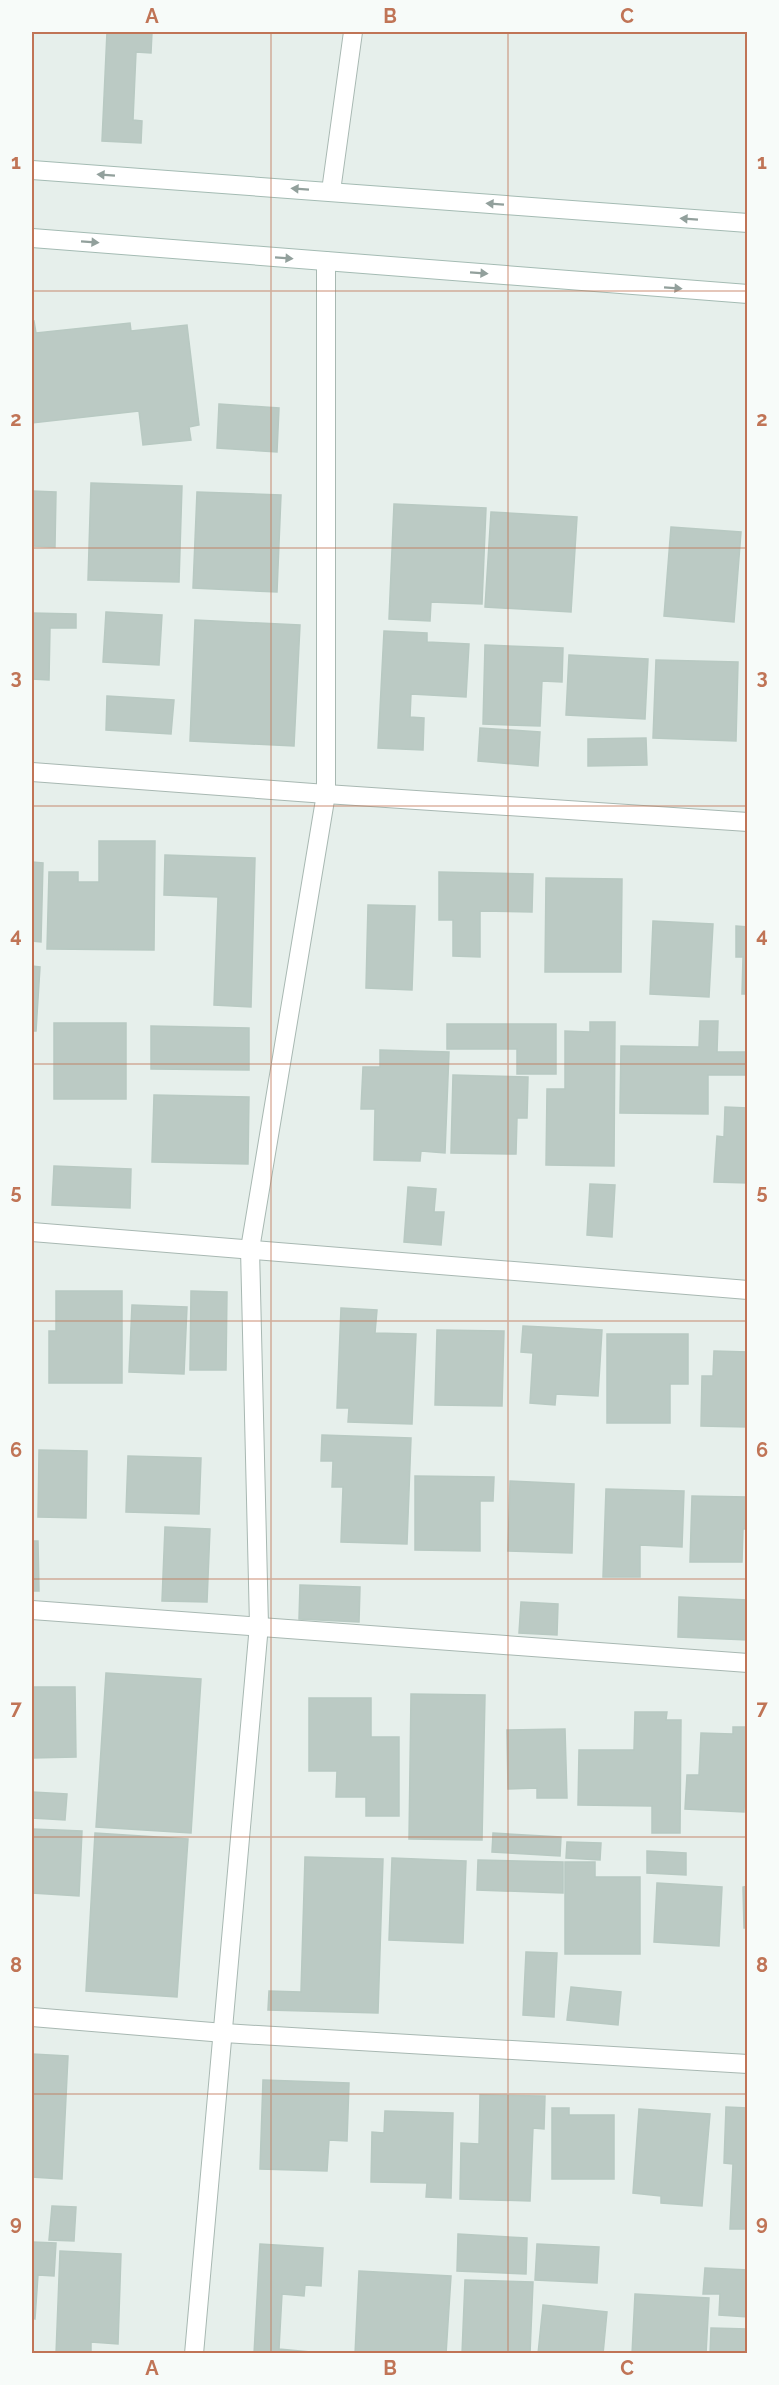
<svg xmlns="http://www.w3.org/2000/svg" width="779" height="2385" font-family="Raleway,sans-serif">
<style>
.building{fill:#bbcac4;stroke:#b8c9c2;stroke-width:1.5}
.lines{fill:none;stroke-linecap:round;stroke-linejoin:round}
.minor-casing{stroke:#a8b8b2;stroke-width:20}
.secondary-casing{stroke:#a4bbb3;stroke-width:20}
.minor{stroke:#fff;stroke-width:18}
.secondary{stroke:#fff;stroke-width:18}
.oneway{fill:#92a09c}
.grid{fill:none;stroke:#c07456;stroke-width:1.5;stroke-opacity:0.55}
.neatline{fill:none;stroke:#c07456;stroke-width:2}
.grid-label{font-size:20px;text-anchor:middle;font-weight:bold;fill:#c07456}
</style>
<rect width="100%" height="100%" fill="#e6efeb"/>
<!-- building -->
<g class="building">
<polygon points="107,32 152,32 151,53 136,52 133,120 142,121 141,143 102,141"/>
<polygon points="34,321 36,333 130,323 131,331 187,325 199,425 189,427 191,440 143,445 139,411 32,423 32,322"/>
<polygon points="219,404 279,408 277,452 217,448"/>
<polygon points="91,483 182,486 179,582 88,580"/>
<polygon points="32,491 56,492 55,547 32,546"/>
<polygon points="197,492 281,495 277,592 193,588"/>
<polygon points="394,504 486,508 482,604 431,602 430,621 389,619"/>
<polygon points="491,512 577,517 571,612 485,607"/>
<polygon points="671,527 741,532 734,622 664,616"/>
<polygon points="106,612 162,615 159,665 103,662"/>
<polygon points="32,613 76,614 76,628 50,628 49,680 32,679"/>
<polygon points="195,620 300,625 294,746 190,741"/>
<polygon points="384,631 427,633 427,642 469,644 466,697 411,694 410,717 424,718 423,750 378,748"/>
<polygon points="485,645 563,648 562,682 542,681 540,726 483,724"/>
<polygon points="569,655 648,659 645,719 566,715"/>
<polygon points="656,660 738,662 736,741 653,738"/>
<polygon points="107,696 174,700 171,734 106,730"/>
<polygon points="480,728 540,732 538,766 478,761"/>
<polygon points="646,738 647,765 588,766 588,739"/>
<polygon points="99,841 155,841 154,950 47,949 49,872 78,872 78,882 99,882"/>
<polygon points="165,855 255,858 251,1007 214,1005 218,897 164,895"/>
<polygon points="32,862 43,863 41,942 32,941"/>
<polygon points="439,872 533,874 532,912 480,911 480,957 453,956 453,920 439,920"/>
<polygon points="546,878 622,879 621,972 545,972"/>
<polygon points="368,905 415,906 412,990 366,988"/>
<polygon points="653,921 713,924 709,997 650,994"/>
<polygon points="736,926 748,927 748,994 742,994 743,957 736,957"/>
<polygon points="32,966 40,967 36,1031 32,1031"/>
<polygon points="700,1021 718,1021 717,1052 748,1052 748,1075 708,1075 708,1114 620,1113 621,1046 699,1047"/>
<polygon points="590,1022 615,1022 614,1166 546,1165 547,1089 565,1089 565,1031 590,1032"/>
<rect x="54" y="1023" width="72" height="76"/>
<polygon points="447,1024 556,1024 556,1074 517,1074 517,1049 447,1049"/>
<polygon points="151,1026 249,1028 249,1070 151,1069"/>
<polygon points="380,1050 449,1052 445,1153 421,1151 420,1161 374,1160 375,1109 361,1109 363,1067 380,1067"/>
<polygon points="453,1075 528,1077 527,1118 517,1118 516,1154 451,1153"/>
<polygon points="154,1095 249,1097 248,1164 152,1162"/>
<polygon points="725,1107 748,1108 748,1183 714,1182 717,1136 724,1137"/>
<polygon points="54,1166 131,1169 130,1208 52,1205"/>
<polygon points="590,1184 615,1185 612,1237 587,1235"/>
<polygon points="408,1187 436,1189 434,1212 444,1212 441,1245 404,1242"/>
<polygon points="56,1291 122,1291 122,1383 49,1383 49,1331 56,1331"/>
<polygon points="191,1291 227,1292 226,1370 190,1370"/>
<polygon points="132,1305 187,1307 184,1374 129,1372"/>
<polygon points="341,1308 377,1310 375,1333 416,1334 412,1424 348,1422 349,1408 337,1408"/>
<polygon points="523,1326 602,1330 598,1396 556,1394 555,1405 530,1403 533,1353 521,1352"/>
<polygon points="437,1330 504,1331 502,1406 435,1405"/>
<polygon points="607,1334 688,1334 688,1384 670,1384 670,1423 607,1423"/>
<polygon points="714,1351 748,1352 748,1427 701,1426 702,1376 713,1376"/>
<polygon points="322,1435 411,1438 407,1544 341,1542 343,1487 332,1487 333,1461 321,1461"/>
<polygon points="39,1450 87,1451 86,1518 38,1517"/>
<polygon points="128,1456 201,1458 199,1514 126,1512"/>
<polygon points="415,1476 494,1477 493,1501 480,1501 480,1551 415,1550"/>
<polygon points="510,1481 574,1484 572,1553 508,1551"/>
<polygon points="606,1489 684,1491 682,1547 640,1545 640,1577 603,1577"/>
<polygon points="692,1496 748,1497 748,1529 743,1529 742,1562 690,1562"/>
<polygon points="165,1527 210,1529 207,1602 162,1601"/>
<polygon points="32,1541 38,1541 39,1591 32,1591"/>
<polygon points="300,1585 360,1587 359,1622 299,1619"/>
<polygon points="679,1597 748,1600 748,1640 678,1637"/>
<polygon points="521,1602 558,1604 557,1635 519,1633"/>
<polygon points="106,1673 201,1679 191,1833 96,1827"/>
<polygon points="32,1687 75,1687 76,1757 32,1758"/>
<polygon points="411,1694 485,1695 482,1840 409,1839"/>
<polygon points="309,1698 371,1698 371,1737 399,1737 399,1816 366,1816 366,1797 336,1797 337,1771 309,1771"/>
<polygon points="635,1712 667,1712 666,1720 681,1720 680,1833 652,1833 652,1806 578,1805 579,1750 634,1750"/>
<polygon points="733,1727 748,1727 744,1812 685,1809 687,1775 699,1775 701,1733 733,1734"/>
<polygon points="565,1729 567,1798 537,1798 537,1788 508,1789 507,1730"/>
<polygon points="32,1792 67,1794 65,1820 32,1818"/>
<polygon points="32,1829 82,1831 79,1896 32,1893"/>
<polygon points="95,1833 188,1839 177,1997 86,1991"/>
<polygon points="493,1833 561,1837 560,1856 492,1852"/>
<polygon points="567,1842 601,1843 600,1860 566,1858"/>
<polygon points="647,1851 686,1853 686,1875 647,1873"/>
<polygon points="305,1857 383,1859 378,2013 268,2010 269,1991 301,1992"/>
<polygon points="392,1858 466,1861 463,1943 389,1940"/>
<polygon points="478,1860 563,1862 563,1893 477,1890"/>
<polygon points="565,1862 595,1862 595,1877 640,1877 640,1954 565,1954"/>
<polygon points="657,1883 722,1887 719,1946 654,1942"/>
<polygon points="748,1886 748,1928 744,1928 743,1887"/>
<polygon points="526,1952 557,1953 554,2017 523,2015"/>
<polygon points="571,1987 621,1992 618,2025 567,2020"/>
<polygon points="32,2054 68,2056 62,2179 32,2177"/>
<polygon points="263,2080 349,2083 347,2141 329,2140 327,2171 260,2169"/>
<polygon points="480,2095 545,2096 544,2129 533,2128 530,2201 460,2199 461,2143 479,2144"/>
<polygon points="726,2107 748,2108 748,2229 730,2229 733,2164 724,2163"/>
<polygon points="552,2108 569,2108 569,2115 614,2115 614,2179 552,2179"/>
<polygon points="639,2109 710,2114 702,2206 661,2203 661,2196 633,2193"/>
<polygon points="385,2111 453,2113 451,2198 426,2197 427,2183 371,2182 372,2132 384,2133"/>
<polygon points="52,2206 76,2207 74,2241 49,2240"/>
<polygon points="458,2234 527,2238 526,2274 457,2271"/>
<polygon points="32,2242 56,2243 54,2276 38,2275 35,2319 32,2318"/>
<polygon points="260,2244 323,2248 321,2286 305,2285 304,2296 282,2294 279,2349 332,2354 254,2354"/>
<polygon points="537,2244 599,2247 597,2283 535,2280"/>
<polygon points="60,2251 121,2254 118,2344 91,2342 91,2354 56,2354"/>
<polygon points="705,2268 748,2270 748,2317 719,2315 720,2294 703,2294"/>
<polygon points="359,2271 451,2276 446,2354 355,2354"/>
<polygon points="465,2280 533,2282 530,2354 462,2354"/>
<polygon points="635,2294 709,2298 706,2354 632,2354"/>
<polygon points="543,2305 607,2312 603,2354 538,2354"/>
<polygon points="711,2328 748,2329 748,2354 710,2354"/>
</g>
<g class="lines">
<defs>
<g id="minor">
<polyline points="331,191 353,32"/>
<polyline points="32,772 326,794 748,822"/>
<polyline points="32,1232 748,1290"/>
<polyline points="32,1610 748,1663"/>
<polyline points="32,2017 224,2033 748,2064"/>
<polyline points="194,2354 259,1625 250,1249 326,794 326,261"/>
</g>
<g id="secondary">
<polyline points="32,170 748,223"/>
<polyline points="32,238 748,294"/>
</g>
</defs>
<!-- minor casing -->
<use href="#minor" class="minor-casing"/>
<!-- secondary casing -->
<use href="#secondary" class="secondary-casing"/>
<!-- minor -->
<use href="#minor" class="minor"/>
<!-- secondary -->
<use href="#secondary" class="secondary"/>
</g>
<!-- one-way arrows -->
<defs><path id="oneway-solid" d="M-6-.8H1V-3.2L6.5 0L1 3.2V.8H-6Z" transform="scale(1.5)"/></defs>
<g class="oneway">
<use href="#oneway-solid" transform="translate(106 175) rotate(-176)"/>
<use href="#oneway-solid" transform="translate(300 189) rotate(-176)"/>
<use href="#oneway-solid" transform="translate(495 204) rotate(-176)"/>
<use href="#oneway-solid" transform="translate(689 219) rotate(-176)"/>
<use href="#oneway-solid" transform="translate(90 242) rotate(4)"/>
<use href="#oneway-solid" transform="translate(284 258) rotate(4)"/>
<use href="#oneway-solid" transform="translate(479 273) rotate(4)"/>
<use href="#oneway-solid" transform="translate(673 288) rotate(4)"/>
</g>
<!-- grid -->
<path class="grid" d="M271 32V2354M508 32V2354M32 291H748M32 548H748M32 806H748M32 1064H748M32 1321H748M32 1579H748M32 1837H748M32 2094H748"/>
<!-- border -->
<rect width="779" height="2385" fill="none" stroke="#f7fbf9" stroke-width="66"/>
<rect x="33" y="33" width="713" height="2319" class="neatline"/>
<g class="grid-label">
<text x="152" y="23">A</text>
<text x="390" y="23">B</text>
<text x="627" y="23">C</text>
<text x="16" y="169">1</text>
<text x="762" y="169">1</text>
<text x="16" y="426">2</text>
<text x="762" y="426">2</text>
<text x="16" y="684">3</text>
<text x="762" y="684">3</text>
<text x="16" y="942">4</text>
<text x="762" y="942">4</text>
<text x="16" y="1199">5</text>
<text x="762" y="1199">5</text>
<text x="16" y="1457">6</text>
<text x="762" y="1457">6</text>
<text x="16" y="1715">7</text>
<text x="762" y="1715">7</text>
<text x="16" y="1972">8</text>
<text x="762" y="1972">8</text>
<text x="16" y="2230">9</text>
<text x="762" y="2230">9</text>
<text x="152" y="2375">A</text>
<text x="390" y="2375">B</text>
<text x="627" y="2375">C</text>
</g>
</svg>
